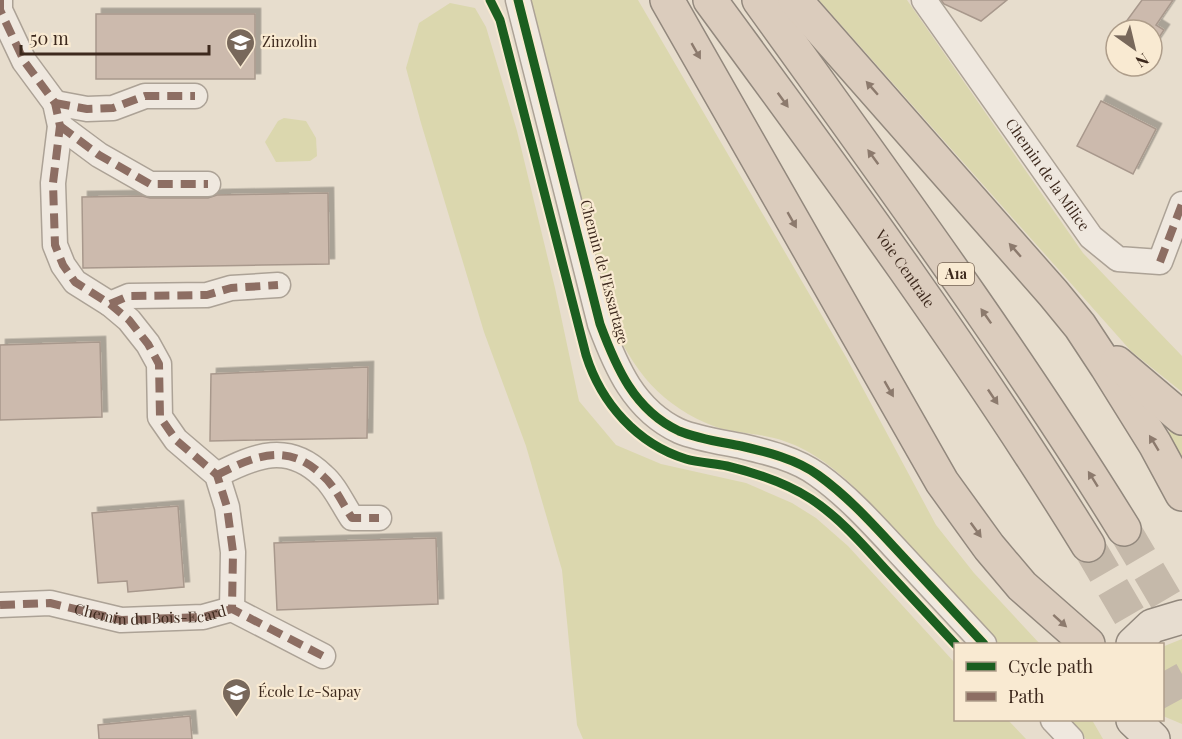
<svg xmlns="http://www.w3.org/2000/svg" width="1182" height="739" font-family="'Playfair Display',serif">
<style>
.green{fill:#dbd7ae}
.building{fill:#ccbaad;stroke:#a8988c;stroke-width:1.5;filter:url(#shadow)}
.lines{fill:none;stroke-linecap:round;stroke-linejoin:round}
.highway-tunnel{stroke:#c5b9aa;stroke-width:33;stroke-dasharray:33 16;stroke-linecap:butt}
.street-casing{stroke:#aca296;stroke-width:27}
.primary-casing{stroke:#92887d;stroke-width:36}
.highway-casing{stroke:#92887d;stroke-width:36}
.street{stroke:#efe8df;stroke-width:24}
.primary{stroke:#e7ddd0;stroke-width:33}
.highway{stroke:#dbccbd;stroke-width:33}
.quiet{stroke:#8d6e63;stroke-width:8;stroke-dasharray:15 8;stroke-linecap:butt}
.cycleway-casing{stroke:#f9ead2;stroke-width:13}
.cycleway{stroke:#1b5e20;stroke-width:9}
.oneway{fill:#8c7a6d}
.labels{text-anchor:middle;stroke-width:4.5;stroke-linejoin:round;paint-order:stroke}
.shield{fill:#f9ead2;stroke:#756353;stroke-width:1.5}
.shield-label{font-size:14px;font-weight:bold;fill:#3d291d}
.poi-label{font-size:15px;fill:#3d291d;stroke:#f9ead2;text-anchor:start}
.street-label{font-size:15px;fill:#3d291d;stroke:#f9ead2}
</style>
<defs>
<filter id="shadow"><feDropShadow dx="5.5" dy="-5.5" stdDeviation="0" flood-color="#0004"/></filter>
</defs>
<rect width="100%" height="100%" fill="#e7ddcd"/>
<!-- green -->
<g class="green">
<path d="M530 0H638L846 357 936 525 974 573 1040 644H999L851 484C828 463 805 446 774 438 754 433 735 433 716 427 662 407 632 370 611 319Z"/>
<polygon points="819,0 907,0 1083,253 1182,356 1182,392 1131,351"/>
<polygon points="450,3 475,8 486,27 517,131 555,288 579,401 616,445 661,464 746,483 792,503 816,518 848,546 955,663 956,720 1008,720 1026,739 583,739 577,725 562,570 526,446 484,332 421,123 406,68 419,23"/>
<polygon points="284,118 306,121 316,138 317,156 310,161 276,162 265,142 278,121"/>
<polygon points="1174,427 1182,432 1182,466 1165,436"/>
<polygon points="1182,639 1182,724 1163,716 1162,647"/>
<polygon points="1068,720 1092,720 1103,739 1086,739"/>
</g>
<!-- building -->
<g class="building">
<polygon points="941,0 1007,0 981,21 944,4"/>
<polygon points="1142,0 1173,0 1156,25 1164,30 1152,48 1152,30 1120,30"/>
<rect x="96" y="14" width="159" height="65"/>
<polygon points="1101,101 1156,129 1133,174 1077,146"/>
<polygon points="328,193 329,264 83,268 82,197 142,196 150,198 208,198 217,195"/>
<polygon points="100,342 102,417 0,420 0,345"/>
<polygon points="368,367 367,438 210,441 211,374"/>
<polygon points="178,506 184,587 128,592 127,581 98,583 92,513"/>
<polygon points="436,538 438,604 277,610 274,543"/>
<polygon points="190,716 192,739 99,739 98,725"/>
</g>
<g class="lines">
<!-- highway-tunnel -->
<g class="highway-tunnel">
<polyline points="1124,529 1182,627"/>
<polyline points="1088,545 1146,644"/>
<polyline points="1162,672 1182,708"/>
</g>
<defs>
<g id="street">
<polyline points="0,0 0,10 24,61 55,103 60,126 53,183 55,245 63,265 75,282 110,304 129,320 148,344 159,364 160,417 176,440 217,475 227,507 233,552 232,609"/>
<path d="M518 0 600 324C616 367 634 410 679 431 698 439 721 442 741 446 767 452 796 459 818 475 846 495 870 521 894 547 924 579 954 612 984 644"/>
<path id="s1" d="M924 0 1091 237 1118 259 1160 262 1182 204"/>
<polyline points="55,103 87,109 113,108 145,96 195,96"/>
<polyline points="60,126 99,155 150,184 208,184"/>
<polyline points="110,304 129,296 207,295 231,288 278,285"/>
<path d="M217 475C256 455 288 442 323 476 335 486 343 505 352 518H379"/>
<polyline points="0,605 50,603 121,620 203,617 232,609 323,656"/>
<polyline points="1053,720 1071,739"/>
</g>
<g id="primary">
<polyline points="1133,644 1152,626 1182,617"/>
<polyline points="1133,720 1153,739"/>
</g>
<g id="highway">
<polyline points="667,0 942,482 989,547 1022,586 1088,644"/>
<path id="s2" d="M710 0C841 178 972 357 1088 545"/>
<path d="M759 0C884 174 1011 346 1124 529"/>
<polyline points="795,0 1053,293 1080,326 1107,367 1155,444 1182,494"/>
<polyline points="1117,363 1182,418"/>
</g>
</defs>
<!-- street casing -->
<use href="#street" class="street-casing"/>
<!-- primary casing -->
<use href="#primary" class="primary-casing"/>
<!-- highway casing -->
<use href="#highway" class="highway-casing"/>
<!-- street -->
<use href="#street" class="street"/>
<!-- primary -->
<use href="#primary" class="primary"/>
<!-- highway -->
<use href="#highway" class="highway"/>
<!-- quiet -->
<g class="quiet">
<polyline points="0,0 0,10 24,61 55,103 60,126 53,183 55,245 63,265 75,282 110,304 129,320 148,344 159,364 160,417 176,440 217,475 227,507 233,552 232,609"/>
<polyline points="55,103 87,109 113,108 145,96 195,96"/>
<polyline points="60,126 99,155 150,184 208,184"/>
<polyline points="1160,262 1182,204"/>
<polyline points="110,304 129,296 207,295 231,288 278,285"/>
<path d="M217 475C256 455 288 442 323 476 335 486 343 505 352 518H379"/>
<path id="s3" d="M0 605 50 603 121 620 203 617 232 609 323 656"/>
</g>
<defs>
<g id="cycleway">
<path d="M490 0 500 20 586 355C601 403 637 444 686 459 699 463 714 463 727 466 756 473 786 483 811 499 840 518 864 546 887 571 910 596 933 620 956 645"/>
<path d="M518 0 600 324C616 367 634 410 679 431 698 439 721 442 741 446 767 452 796 459 818 475 846 495 870 521 894 547 924 579 954 612 984 644"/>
</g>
</defs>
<!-- cycleway casing -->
<use href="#cycleway" class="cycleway-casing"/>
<!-- cycleway -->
<use href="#cycleway" class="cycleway"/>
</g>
<!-- one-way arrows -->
<defs><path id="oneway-solid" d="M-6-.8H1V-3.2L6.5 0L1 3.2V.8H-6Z" transform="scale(1.5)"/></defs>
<g class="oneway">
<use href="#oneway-solid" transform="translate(696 51) rotate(60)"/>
<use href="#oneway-solid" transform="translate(872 88) rotate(-131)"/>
<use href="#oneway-solid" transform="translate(783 100) rotate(54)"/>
<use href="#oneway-solid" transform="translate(873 157) rotate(-126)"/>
<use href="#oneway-solid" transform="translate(792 220) rotate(60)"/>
<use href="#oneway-solid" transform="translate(1015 250) rotate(-131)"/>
<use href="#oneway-solid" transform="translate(986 316) rotate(-125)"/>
<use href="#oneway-solid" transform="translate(889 389) rotate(60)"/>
<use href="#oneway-solid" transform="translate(993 397) rotate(56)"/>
<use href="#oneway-solid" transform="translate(1154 443) rotate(-121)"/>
<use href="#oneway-solid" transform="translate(1093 479) rotate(-122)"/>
<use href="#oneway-solid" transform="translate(976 530) rotate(54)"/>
<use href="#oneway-solid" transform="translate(1060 621) rotate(42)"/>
</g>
<!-- icons -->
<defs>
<symbol id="school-pin" viewBox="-11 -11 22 30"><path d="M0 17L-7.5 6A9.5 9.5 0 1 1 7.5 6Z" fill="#78685b" stroke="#f9ead2"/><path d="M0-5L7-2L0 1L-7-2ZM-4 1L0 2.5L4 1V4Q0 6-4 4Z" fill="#fff"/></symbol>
</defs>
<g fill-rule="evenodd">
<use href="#school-pin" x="224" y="26" width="33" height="45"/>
<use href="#school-pin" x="220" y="676" width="33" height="45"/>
</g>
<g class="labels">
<!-- shield labels -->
<rect class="shield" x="938" y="263" width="36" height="22" rx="4.5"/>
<g class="shield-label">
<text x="956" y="279">A1a</text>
</g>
<!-- poi labels -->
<g class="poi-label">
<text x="262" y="47">Zinzolin</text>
<text x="258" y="697">École Le-Sapay</text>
</g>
<!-- street labels -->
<g class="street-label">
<text dy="5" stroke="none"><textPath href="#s1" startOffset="214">Chemin de la Milice</textPath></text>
<text dy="5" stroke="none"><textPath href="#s2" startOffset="332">Voie Centrale</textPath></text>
<text transform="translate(604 272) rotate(75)" y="5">Chemin de l'Essartage</text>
<text dy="5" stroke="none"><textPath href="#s3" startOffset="152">Chemin du Bois-Ecard</textPath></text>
</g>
</g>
<!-- legend -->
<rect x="954" y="643" width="210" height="78" fill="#f9ead2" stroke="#ae9d8a" stroke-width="1.5"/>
<rect x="966" y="662" width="30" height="9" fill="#1b5e20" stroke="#ae9d8a" stroke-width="1.5"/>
<text x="1008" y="673" font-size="18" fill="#3d291d">Cycle path</text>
<rect x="966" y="692" width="30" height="9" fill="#8d6e63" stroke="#ae9d8a" stroke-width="1.5"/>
<text x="1008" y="703" font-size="18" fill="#3d291d">Path</text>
<!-- north arrow -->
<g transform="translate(1134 48) rotate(146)"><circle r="28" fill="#f9ead2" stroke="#ae9d8a" stroke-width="1.5"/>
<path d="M0-4.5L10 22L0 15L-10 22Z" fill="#78685b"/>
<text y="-9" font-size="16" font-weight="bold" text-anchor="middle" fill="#3d291d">N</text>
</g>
<!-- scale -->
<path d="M21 45v9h188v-9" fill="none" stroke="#3d291d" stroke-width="3"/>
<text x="30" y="45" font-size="18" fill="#3d291d" stroke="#f9ead2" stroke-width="4.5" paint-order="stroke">50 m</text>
</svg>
